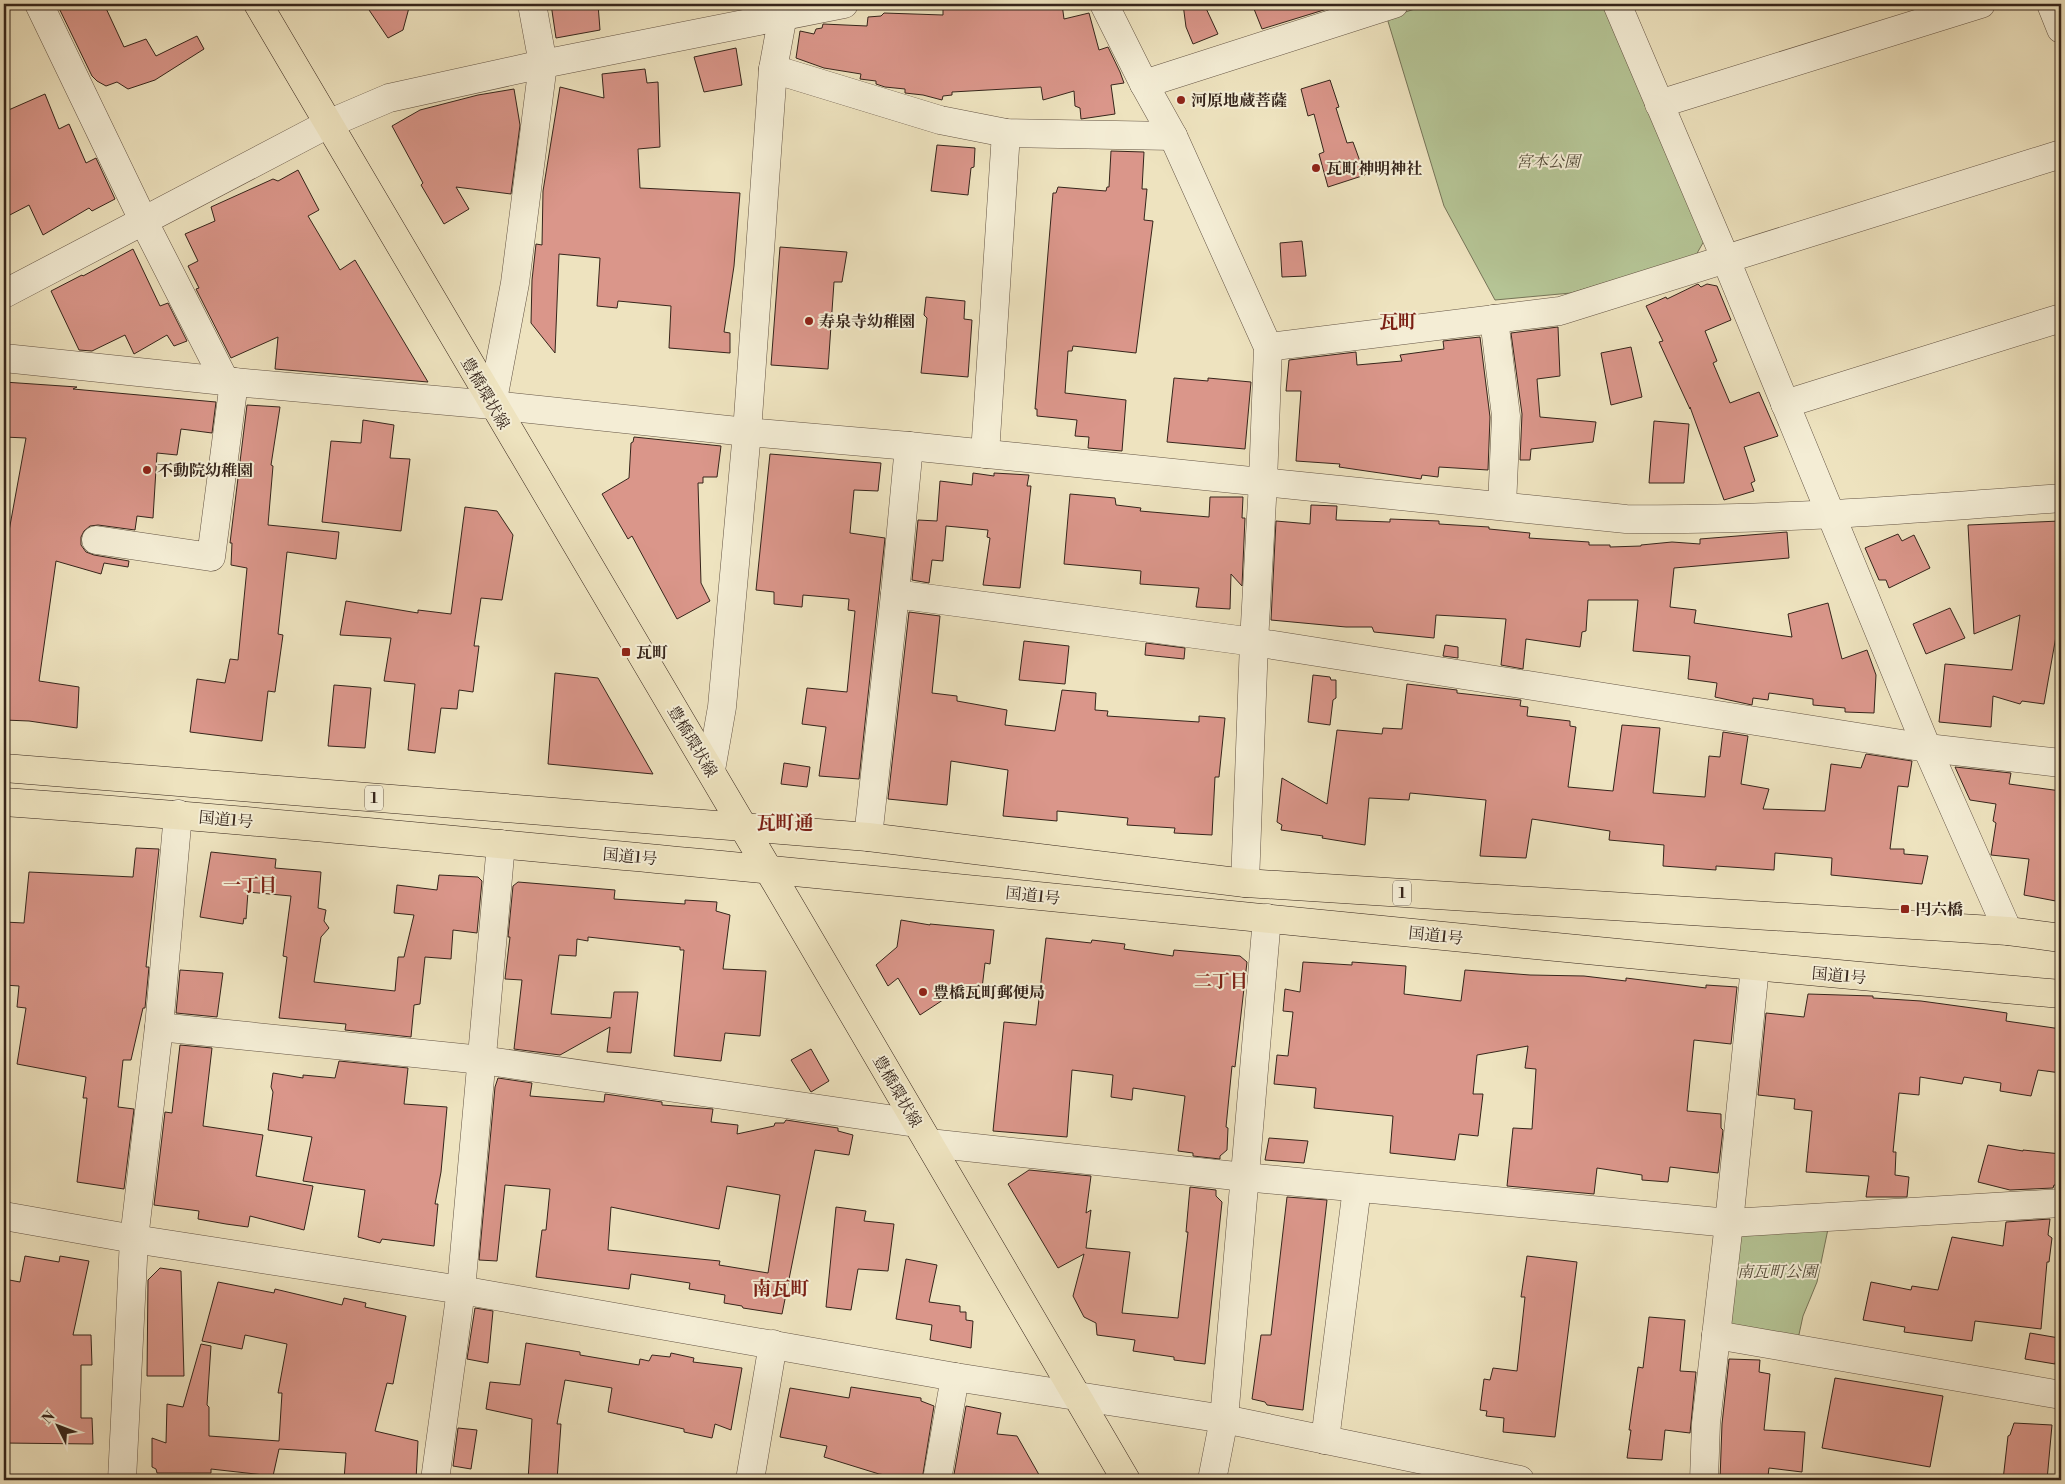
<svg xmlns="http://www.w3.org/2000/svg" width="2065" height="1484" font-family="'Libre Bodoni','Noto Serif JP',serif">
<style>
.green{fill:#b5c495;stroke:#767458}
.building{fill:#da968a;stroke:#36251b;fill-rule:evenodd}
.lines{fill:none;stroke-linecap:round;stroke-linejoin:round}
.minor-casing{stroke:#645444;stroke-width:29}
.major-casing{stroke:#36251b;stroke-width:29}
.highway-casing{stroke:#36251b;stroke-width:29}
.minor{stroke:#f4edd5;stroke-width:28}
.major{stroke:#eee3bf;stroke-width:28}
.highway{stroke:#eee3bf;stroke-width:28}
.poi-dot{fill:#8f2418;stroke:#f4edd5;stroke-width:2}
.labels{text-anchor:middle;stroke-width:4;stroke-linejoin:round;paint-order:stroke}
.shield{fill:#f4edd5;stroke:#6f6153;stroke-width:1}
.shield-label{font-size:15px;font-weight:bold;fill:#36251b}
.poi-label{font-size:16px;font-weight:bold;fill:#36251b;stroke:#f4edd5;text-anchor:start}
.park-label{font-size:16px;font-style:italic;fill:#564d3a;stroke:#f4edd5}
.street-label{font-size:16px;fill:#36251b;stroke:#f4edd5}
.neighbourhood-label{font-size:18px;font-weight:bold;fill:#7a1f14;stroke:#f4edd5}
.quarter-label{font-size:19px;font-weight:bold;fill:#7a1f14;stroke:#f4edd5}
</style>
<rect width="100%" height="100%" fill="#eee3bf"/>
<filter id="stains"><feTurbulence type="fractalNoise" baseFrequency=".004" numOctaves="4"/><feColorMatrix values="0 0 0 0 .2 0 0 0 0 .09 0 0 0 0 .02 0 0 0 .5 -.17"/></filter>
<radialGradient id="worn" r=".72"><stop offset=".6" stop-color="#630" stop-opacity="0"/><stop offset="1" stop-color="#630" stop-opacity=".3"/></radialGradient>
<!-- green -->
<g class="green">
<polygon points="1430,4 1603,4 1704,241 1696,255 1571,293 1495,300 1444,206 1387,18"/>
<polygon points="1828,1229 1817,1282 1803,1316 1798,1339 1729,1324 1741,1237 1747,1231"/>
</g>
<!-- building -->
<g class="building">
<polygon points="57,4 104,4 124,47 146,39 156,56 197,36 204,49 155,80 128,89 117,82 106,86 97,81 92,76"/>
<polygon points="365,4 410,4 403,30 388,38"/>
<polygon points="551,4 598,4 600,30 556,38"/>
<polygon points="943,4 1062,4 1064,19 1089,13 1099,50 1108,47 1120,72 1124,83 1111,85 1115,114 1081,119 1080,108 1075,106 1074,91 1043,100 1041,87 952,92 952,95 943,96 942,100 923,95 905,93 905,89 885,87 876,84 876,81 860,79 861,74 824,68 796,58 800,31 814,34 816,29 822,28 823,24 867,26 868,17 881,16 884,13 943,15"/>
<polygon points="1183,4 1204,4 1218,34 1193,44 1186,27"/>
<polygon points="1252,4 1326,4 1327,9 1262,29"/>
<polygon points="736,48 742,85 704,92 694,57"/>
<polygon points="645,69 647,83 658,82 660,147 638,149 640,188 740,193 734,266 724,332 730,333 730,353 669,348 671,306 618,301 617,308 597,306 600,258 559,254 555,353 531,323 532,280 536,244 542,245 543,191 560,87 604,98 602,74"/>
<polygon points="1330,80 1339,107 1336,108 1347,143 1353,142 1365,175 1328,187 1319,154 1324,152 1314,114 1308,116 1301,89"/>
<polygon points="514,89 520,125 511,194 456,187 469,209 444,224 421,185 423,183 392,126 420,110 478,95"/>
<polygon points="45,94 59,129 69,124 86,163 96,158 115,199 92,211 89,208 43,235 29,205 4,218 4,112"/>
<polygon points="937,145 975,148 974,167 971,168 968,195 931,191"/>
<polygon points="1111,151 1144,152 1142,189 1147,189 1144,220 1153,221 1136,353 1073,346 1072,351 1068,351 1065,393 1126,400 1122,451 1088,448 1089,437 1075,436 1077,420 1037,416 1037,409 1035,409 1053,193 1056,193 1058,187 1106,191 1107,187 1109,187"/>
<polygon points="298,170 319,210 308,216 340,270 355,260 428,382 275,369 278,337 231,358 196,289 199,288 188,266 198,261 185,234 215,221 211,207 273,179 278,181"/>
<polygon points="1302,241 1306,276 1282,277 1280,243"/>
<polygon points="780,247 847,252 842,282 834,282 828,369 771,365"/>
<polygon points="133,249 160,306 168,303 187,341 174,346 167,335 134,354 125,335 92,351 79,350 51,291 82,275 83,276"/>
<polygon points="1698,284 1701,287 1707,284 1717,286 1731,320 1705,331 1717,361 1713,363 1730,403 1759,392 1778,436 1744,447 1755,481 1751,483 1754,491 1724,500 1690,407 1690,409 1659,342 1663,341 1646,306 1666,297 1667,299"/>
<polygon points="926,297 965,301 964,319 972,320 968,377 921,373 927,318 924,315"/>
<polygon points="1558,327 1560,376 1537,379 1540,417 1596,422 1593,442 1531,449 1530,460 1520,460 1522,414 1511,333"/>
<polygon points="1480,337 1490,417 1488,470 1439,467 1438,477 1422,475 1421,479 1339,467 1340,464 1296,461 1301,391 1286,391 1289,360 1356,352 1357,365 1402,361 1400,355 1444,349 1443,341"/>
<polygon points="1631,347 1642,397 1611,405 1601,353"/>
<polygon points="1174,378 1208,381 1208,378 1251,382 1245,449 1167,442"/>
<polygon points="4,382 77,387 73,389 216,402 212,433 181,429 177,455 157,453 153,518 137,516 135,530 98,525 90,526 84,531 81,537 81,545 86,552 94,555 129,561 128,567 104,563 101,574 56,561 39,681 79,687 77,728 29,721 4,720 4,531 9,531 26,438 4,437"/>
<polygon points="247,405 280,407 271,465 273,466 268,525 339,532 336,559 287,552 278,634 283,635 275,692 268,691 262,741 190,732 197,679 225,683 230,659 238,660 247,568 231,565 232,543 230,543"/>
<polygon points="363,420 394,425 390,458 410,459 401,531 322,522 331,441 361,443"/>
<polygon points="1654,421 1689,424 1684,483 1649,483"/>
<polygon points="634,437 721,446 717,477 703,477 703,483 698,483 701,583 710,601 677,619 632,536 628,539 602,494 629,478 631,443 633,442"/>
<polygon points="770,454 881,463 878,491 854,490 850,533 885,538 859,779 819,776 826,727 802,724 807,688 847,692 855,611 848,610 849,599 803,595 802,607 774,604 774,592 756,590"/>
<polygon points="973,473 994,476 994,473 1029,475 1027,486 1031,486 1020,588 983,585 990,538 987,537 988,530 946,526 943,561 932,560 929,583 912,580 918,520 937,521 940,481 972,485"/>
<polygon points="1070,494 1115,498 1116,505 1141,508 1140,511 1209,517 1210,497 1243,497 1242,518 1245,518 1242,586 1231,574 1230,609 1196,607 1199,588 1140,584 1141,571 1064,564"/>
<polygon points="1311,505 1337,506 1336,520 1390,522 1390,519 1439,521 1439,524 1489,527 1489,529 1530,533 1529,538 1589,542 1589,545 1610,545 1610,547 1641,546 1641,545 1672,542 1700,544 1700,539 1787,532 1789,558 1674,568 1670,607 1696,610 1694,623 1792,637 1788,614 1828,603 1842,659 1867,650 1876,675 1874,713 1845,712 1845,708 1813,705 1813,699 1769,693 1768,700 1753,698 1752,705 1715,697 1717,683 1688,679 1690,656 1633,651 1638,600 1588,600 1586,631 1582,632 1580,647 1526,639 1523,669 1501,665 1506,619 1436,615 1434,638 1374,632 1372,627 1346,627 1271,620 1276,521 1310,524"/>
<polygon points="465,507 497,511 513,535 502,600 481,598 474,646 479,646 473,692 459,690 457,709 441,708 435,753 408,750 415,684 384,681 391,638 340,635 346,601 418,613 418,610 451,614"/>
<polygon points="2060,521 2061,608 2044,704 2022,701 2020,704 1993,696 1991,727 1939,722 1945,664 2012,670 2020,615 1974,634 1968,525"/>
<polygon points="1898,534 1902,541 1914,535 1930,568 1889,588 1886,580 1879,580 1865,548"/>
<polygon points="1950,608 1965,638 1926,654 1913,624"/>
<polygon points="909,612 940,616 932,693 957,696 957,701 1007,710 1005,725 1055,731 1062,690 1096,693 1095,710 1108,711 1107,716 1199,722 1199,716 1225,718 1219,777 1215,777 1212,835 1174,833 1175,828 1127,825 1128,818 1057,811 1057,821 1003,816 1008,770 951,761 947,805 888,799"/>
<polygon points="1024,641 1069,646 1065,684 1019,680"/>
<polygon points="1146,643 1185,648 1184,659 1145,655"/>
<polygon points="1445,645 1458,647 1458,658 1443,656"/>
<polygon points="555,673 598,678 653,774 548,764"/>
<polygon points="1313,675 1330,677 1331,680 1336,680 1336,698 1333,700 1330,725 1308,722"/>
<polygon points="1407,684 1457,690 1457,693 1521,700 1520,706 1528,707 1527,716 1570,721 1570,726 1576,727 1568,787 1613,791 1622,725 1660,728 1653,793 1705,797 1709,756 1720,757 1723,732 1748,736 1741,784 1769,789 1763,809 1825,811 1831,764 1861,768 1866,754 1912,761 1908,787 1898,786 1890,849 1904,849 1904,854 1928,856 1922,884 1831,875 1832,858 1775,853 1774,870 1716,866 1716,870 1663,866 1664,845 1609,840 1610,831 1532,819 1526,858 1480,856 1486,800 1410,793 1409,800 1369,798 1365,845 1322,838 1323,836 1281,830 1282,825 1277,822 1282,778 1327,804 1337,730 1382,734 1383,728 1402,729"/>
<polygon points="334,685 371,688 365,748 328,746"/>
<polygon points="784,763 810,767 807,787 781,784"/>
<polygon points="1955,767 2011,773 2009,784 2061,791 2061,902 2024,895 2029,859 1991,855 1996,823 1993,821 1996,804 1970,800"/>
<polygon points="136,848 159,849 146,967 149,967 145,1008 143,1008 131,1060 123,1060 118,1107 134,1109 124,1189 77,1182 87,1098 83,1098 86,1077 17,1064 26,1008 17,1007 19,986 4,985 4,922 24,923 29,872 133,877"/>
<polygon points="211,852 276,859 275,868 321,872 318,908 326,910 324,921 329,928 321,937 314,982 395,991 398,957 404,957 414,915 394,913 397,885 437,890 439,875 478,877 482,881 477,933 453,930 451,959 425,957 420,1004 414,1005 411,1037 345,1030 346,1024 279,1018 287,957 283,956 291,896 248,892 246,919 244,918 243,924 200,917"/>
<polygon points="518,882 615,890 614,899 685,904 685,900 717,902 716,911 730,915 723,969 766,971 760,1036 725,1033 721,1061 674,1056 684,950 680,950 680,947 588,937 588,941 577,939 576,956 559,955 551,1014 611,1018 614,992 638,992 631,1053 607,1052 610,1027 560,1055 514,1049 522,980 505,979 510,937 508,937 513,886"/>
<polygon points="901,920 930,925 930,924 994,930 990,964 985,963 981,997 952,994 920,1015 898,978 888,986 876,965 897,947"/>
<polygon points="1046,938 1091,943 1092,940 1125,944 1124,949 1173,956 1174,950 1240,956 1247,962 1235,1067 1232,1066 1226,1127 1228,1128 1227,1150 1220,1156 1220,1159 1193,1156 1193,1153 1178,1151 1185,1096 1133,1088 1132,1100 1111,1097 1113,1075 1072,1070 1067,1137 993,1131 1004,1022 1036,1025"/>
<polygon points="1303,962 1352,965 1352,962 1406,966 1404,994 1461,1001 1465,970 1530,975 1584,976 1626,981 1626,978 1706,988 1706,985 1737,987 1731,1044 1694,1040 1687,1111 1721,1114 1721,1128 1723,1130 1718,1173 1670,1167 1668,1182 1642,1180 1642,1175 1597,1168 1594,1194 1507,1186 1513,1128 1532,1129 1536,1069 1525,1068 1528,1046 1477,1055 1473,1094 1483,1094 1478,1136 1459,1134 1455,1160 1390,1153 1393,1116 1314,1108 1316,1088 1274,1084 1277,1055 1288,1056 1293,1012 1283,1011 1285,989 1300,992"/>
<polygon points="180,970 223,973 217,1017 176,1013"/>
<polygon points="1808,994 1873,996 1873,998 1921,1001 1987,1010 2007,1013 2006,1021 2061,1029 2061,1073 2038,1070 2031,1096 2000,1091 2001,1083 1964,1077 1962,1084 1920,1077 1919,1095 1899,1093 1893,1152 1896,1152 1895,1175 1909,1177 1907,1197 1866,1197 1869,1176 1806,1172 1812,1111 1794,1109 1795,1099 1758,1095 1766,1013 1804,1017"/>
<polygon points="180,1045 212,1048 203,1126 263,1135 256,1176 313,1186 304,1230 250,1216 248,1227 226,1224 198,1219 199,1211 154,1205 165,1112 172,1113"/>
<polygon points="811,1049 829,1081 811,1092 791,1060"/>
<polygon points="339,1061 408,1068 404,1104 447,1107 441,1172 435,1204 438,1204 434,1246 382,1239 380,1243 358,1237 365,1190 303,1181 312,1137 268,1130 273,1092 271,1087 273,1073 303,1078 303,1075 335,1078"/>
<path d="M498 1078 532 1083 530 1096 604 1102 605 1094 662 1102V1105L713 1109 711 1122 738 1125 737 1134 774 1126 775 1123H784L786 1120 838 1128V1131L853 1135 849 1155 815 1150 782 1314 743 1308 742 1306 724 1303 725 1295 689 1289 690 1283 631 1274 629 1289 536 1277 542 1230H546L550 1189 505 1185 497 1261 479 1260 495 1087ZM727 1186 780 1195 768 1273 719 1265 720 1261 608 1250 611 1207 719 1229Z"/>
<polygon points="1269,1138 1308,1141 1304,1163 1265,1160"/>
<polygon points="1988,1145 2023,1151 2023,1150 2061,1154 2061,1185 2054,1185 2053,1188 2010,1190 1978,1182"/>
<polygon points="1029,1170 1091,1176 1086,1213 1091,1210 1086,1248 1130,1252 1122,1313 1178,1318 1188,1232 1186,1232 1190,1187 1216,1190 1216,1196 1222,1202 1205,1364 1174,1360 1174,1357 1133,1351 1135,1340 1097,1335 1096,1323 1084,1317 1073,1296 1084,1254 1058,1268 1008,1184"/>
<polygon points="1287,1197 1327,1200 1303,1410 1267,1405 1265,1402 1252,1399 1261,1335 1271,1335"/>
<polygon points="836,1207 866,1211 864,1221 894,1224 888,1271 858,1269 851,1310 826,1307"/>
<polygon points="2050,1219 2048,1235 2052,1238 2049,1262 2047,1262 2041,1329 1975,1321 1972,1341 1904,1332 1905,1327 1863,1320 1871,1282 1911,1290 1912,1286 1938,1290 1952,1237 2003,1246 2006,1222"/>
<polygon points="25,1256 59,1262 60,1256 89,1261 73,1335 91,1335 92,1365 81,1365 81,1418 92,1418 93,1444 4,1443 4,1279 20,1282"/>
<polygon points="1527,1256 1577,1262 1555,1437 1503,1432 1504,1418 1486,1416 1487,1411 1480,1410 1484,1379 1490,1380 1493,1368 1517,1371 1525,1297 1521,1297"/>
<polygon points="906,1259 937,1265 929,1302 960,1306 960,1312 966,1312 966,1320 973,1321 971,1348 930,1340 932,1325 896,1319"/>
<polygon points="160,1268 181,1271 184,1376 147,1376 148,1280"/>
<polygon points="218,1282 274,1293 275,1289 342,1305 344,1298 366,1303 365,1307 406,1316 393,1384 387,1383 375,1431 418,1441 416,1480 344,1480 346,1453 279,1449 273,1476 211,1469 211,1473 157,1473 156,1469 152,1467 152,1438 166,1443 167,1404 183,1407 201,1344 211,1346 207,1405 209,1407 209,1436 279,1441 282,1393 278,1393 287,1344 245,1335 242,1349 202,1341"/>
<polygon points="475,1308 493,1311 488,1363 467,1359"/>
<polygon points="1649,1317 1685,1320 1680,1371 1696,1372 1690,1433 1665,1430 1662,1460 1627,1458 1631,1430 1629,1430 1638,1367 1643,1368"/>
<polygon points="2030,1333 2059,1338 2055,1364 2025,1359"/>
<polygon points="526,1343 580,1352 580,1355 639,1365 640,1359 649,1361 652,1355 670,1357 671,1353 694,1358 693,1362 742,1368 731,1430 715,1424 712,1438 684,1432 684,1429 608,1412 612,1388 565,1380 557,1424 561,1424 557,1480 528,1480 532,1419 486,1409 490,1382 520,1385"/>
<polygon points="1729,1359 1760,1360 1759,1372 1770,1374 1764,1430 1805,1432 1802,1472 1769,1468 1768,1476 1762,1478 1762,1480 1720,1480 1722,1424"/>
<polygon points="1835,1378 1943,1396 1930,1467 1822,1448"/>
<polygon points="851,1387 921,1398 921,1401 934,1406 922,1480 879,1474 824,1457 827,1446 780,1437 790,1388 849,1398"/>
<polygon points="966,1406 1001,1413 997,1434 1017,1436 1042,1480 953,1480"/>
<polygon points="2014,1423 2052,1425 2047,1480 2003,1480 2008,1436 2010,1435"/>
<polygon points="458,1428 477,1430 471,1469 453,1466"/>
</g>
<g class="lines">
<defs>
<g id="minor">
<polyline points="39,4 144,222 225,381"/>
<polyline points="1104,4 1144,84 1173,136 1268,347 1263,482 1254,642 1245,883"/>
<polyline points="1617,4 1726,260 1927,748 2008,931"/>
<polyline points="2051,4 2061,29"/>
<polyline points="773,69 940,120 1006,133 1173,136"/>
<polyline points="1144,84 1394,4"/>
<polyline points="1659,104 1981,4"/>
<polyline points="4,294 328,124 389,98 543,64 844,4"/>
<polyline points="1494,319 1506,416 1502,506"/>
<polyline points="1268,347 1560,311 2061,154"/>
<path d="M4 358 234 382 492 405 747 432 909 446 1626 519C1772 521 1916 509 2061 498"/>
<polyline points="1785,404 2061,318"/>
<polyline points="492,405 515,283 543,64 532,4"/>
<polyline points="985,454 1006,133"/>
<polyline points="96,540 211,557 234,382"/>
<polyline points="895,594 1254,642 1927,748 2061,763"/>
<polyline points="711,770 722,707 747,432 773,69 785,4"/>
<polyline points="868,837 895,594 909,446"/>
<polyline points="159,1027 482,1060 916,1123"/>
<polyline points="929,1143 1245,1177 1729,1223 2061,1203"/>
<polyline points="4,1216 134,1239 461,1290 955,1377 1224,1419 1520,1480"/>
<polyline points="1716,1335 2061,1395"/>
<polyline points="1325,1440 1357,1188"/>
<polyline points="122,1480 134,1239 159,1027 178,814"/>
<polyline points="435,1480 461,1290 501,844"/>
<polyline points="750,1480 773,1344"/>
<polyline points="937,1480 955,1377"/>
<polyline points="1212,1480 1224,1419 1267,918"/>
<polyline points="1704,1480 1706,1423 1729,1223 1755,967"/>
</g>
<path id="major" d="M258 4C546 497 840 986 1126 1480"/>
<g id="highway">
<polyline points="4,768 868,837 1245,883 2008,931 2061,938"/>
<path d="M4 802C204 816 404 835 604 854 1090 899 1575 952 2061 994"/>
</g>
</defs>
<!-- minor casing -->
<use href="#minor" class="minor-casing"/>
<!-- major casing -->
<use href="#major" class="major-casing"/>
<!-- highway casing -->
<use href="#highway" class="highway-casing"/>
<!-- minor -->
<use href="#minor" class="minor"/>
<!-- major -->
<use href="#major" class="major"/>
<!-- highway -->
<use href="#highway" class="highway"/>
</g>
<!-- markers -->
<g class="poi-dot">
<circle cx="1181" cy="100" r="5"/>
<circle cx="1316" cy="168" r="5"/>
<circle cx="809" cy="321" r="5"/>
<circle cx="147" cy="470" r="5"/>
<rect x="621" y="647" width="10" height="10" rx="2.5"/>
<rect x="1900" y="904" width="10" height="10" rx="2.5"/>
<circle cx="923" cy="992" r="5"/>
</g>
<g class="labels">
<!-- shield labels -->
<g class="shield">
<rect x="365" y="785.5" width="18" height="25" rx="4"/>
<rect x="1393" y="880.5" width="18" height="25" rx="4"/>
</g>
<g class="shield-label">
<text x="374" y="803">1</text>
<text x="1402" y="898">1</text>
</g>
<!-- poi labels -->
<g class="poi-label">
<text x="1191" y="106">河原地蔵菩薩</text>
<text x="1326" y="174">瓦町神明神社</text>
<text x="819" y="327">寿泉寺幼稚園</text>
<text x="157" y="476">不動院幼稚園</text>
<text x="636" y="658">瓦町</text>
<text x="1915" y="915">円六橋</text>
<text x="933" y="998">豊橋瓦町郵便局</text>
</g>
<!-- park labels -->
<g class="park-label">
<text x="1548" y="167">宮本公園</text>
<text x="1777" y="1277">南瓦町公園</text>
</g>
<!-- street labels -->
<g class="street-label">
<text transform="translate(486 393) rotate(60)" y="6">豊橋環状線</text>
<text transform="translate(693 741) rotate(59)" y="6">豊橋環状線</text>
<text transform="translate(226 819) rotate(5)" y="6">国道1号</text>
<text transform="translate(630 856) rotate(5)" y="6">国道1号</text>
<text transform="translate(1033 895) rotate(6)" y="6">国道1号</text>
<text transform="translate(1436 935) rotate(6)" y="6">国道1号</text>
<text transform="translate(1839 975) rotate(5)" y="6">国道1号</text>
<text transform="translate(898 1091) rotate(60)" y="6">豊橋環状線</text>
</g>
<!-- neighbourhood labels -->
<g class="neighbourhood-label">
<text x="250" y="891">一丁目</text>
<text x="1221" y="987">二丁目</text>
</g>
<!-- quarter labels -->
<g class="quarter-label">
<text x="1398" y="328">瓦町</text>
<text x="785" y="829">瓦町通</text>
<text x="781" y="1295">南瓦町</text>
</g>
</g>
<!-- margin -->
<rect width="2065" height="1484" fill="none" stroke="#eee3bf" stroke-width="20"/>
<rect x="5" y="5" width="2055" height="1474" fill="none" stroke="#36251b" stroke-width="2.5"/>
<rect x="10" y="10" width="2045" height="1464" fill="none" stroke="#36251b"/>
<!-- north arrow -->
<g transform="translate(58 1426) rotate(312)" stroke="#f4edd5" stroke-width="4" paint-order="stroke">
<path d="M0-4L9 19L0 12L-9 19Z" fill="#36251b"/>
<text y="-8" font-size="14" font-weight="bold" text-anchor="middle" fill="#36251b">N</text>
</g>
<rect width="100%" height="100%" filter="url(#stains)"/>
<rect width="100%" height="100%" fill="url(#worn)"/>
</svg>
